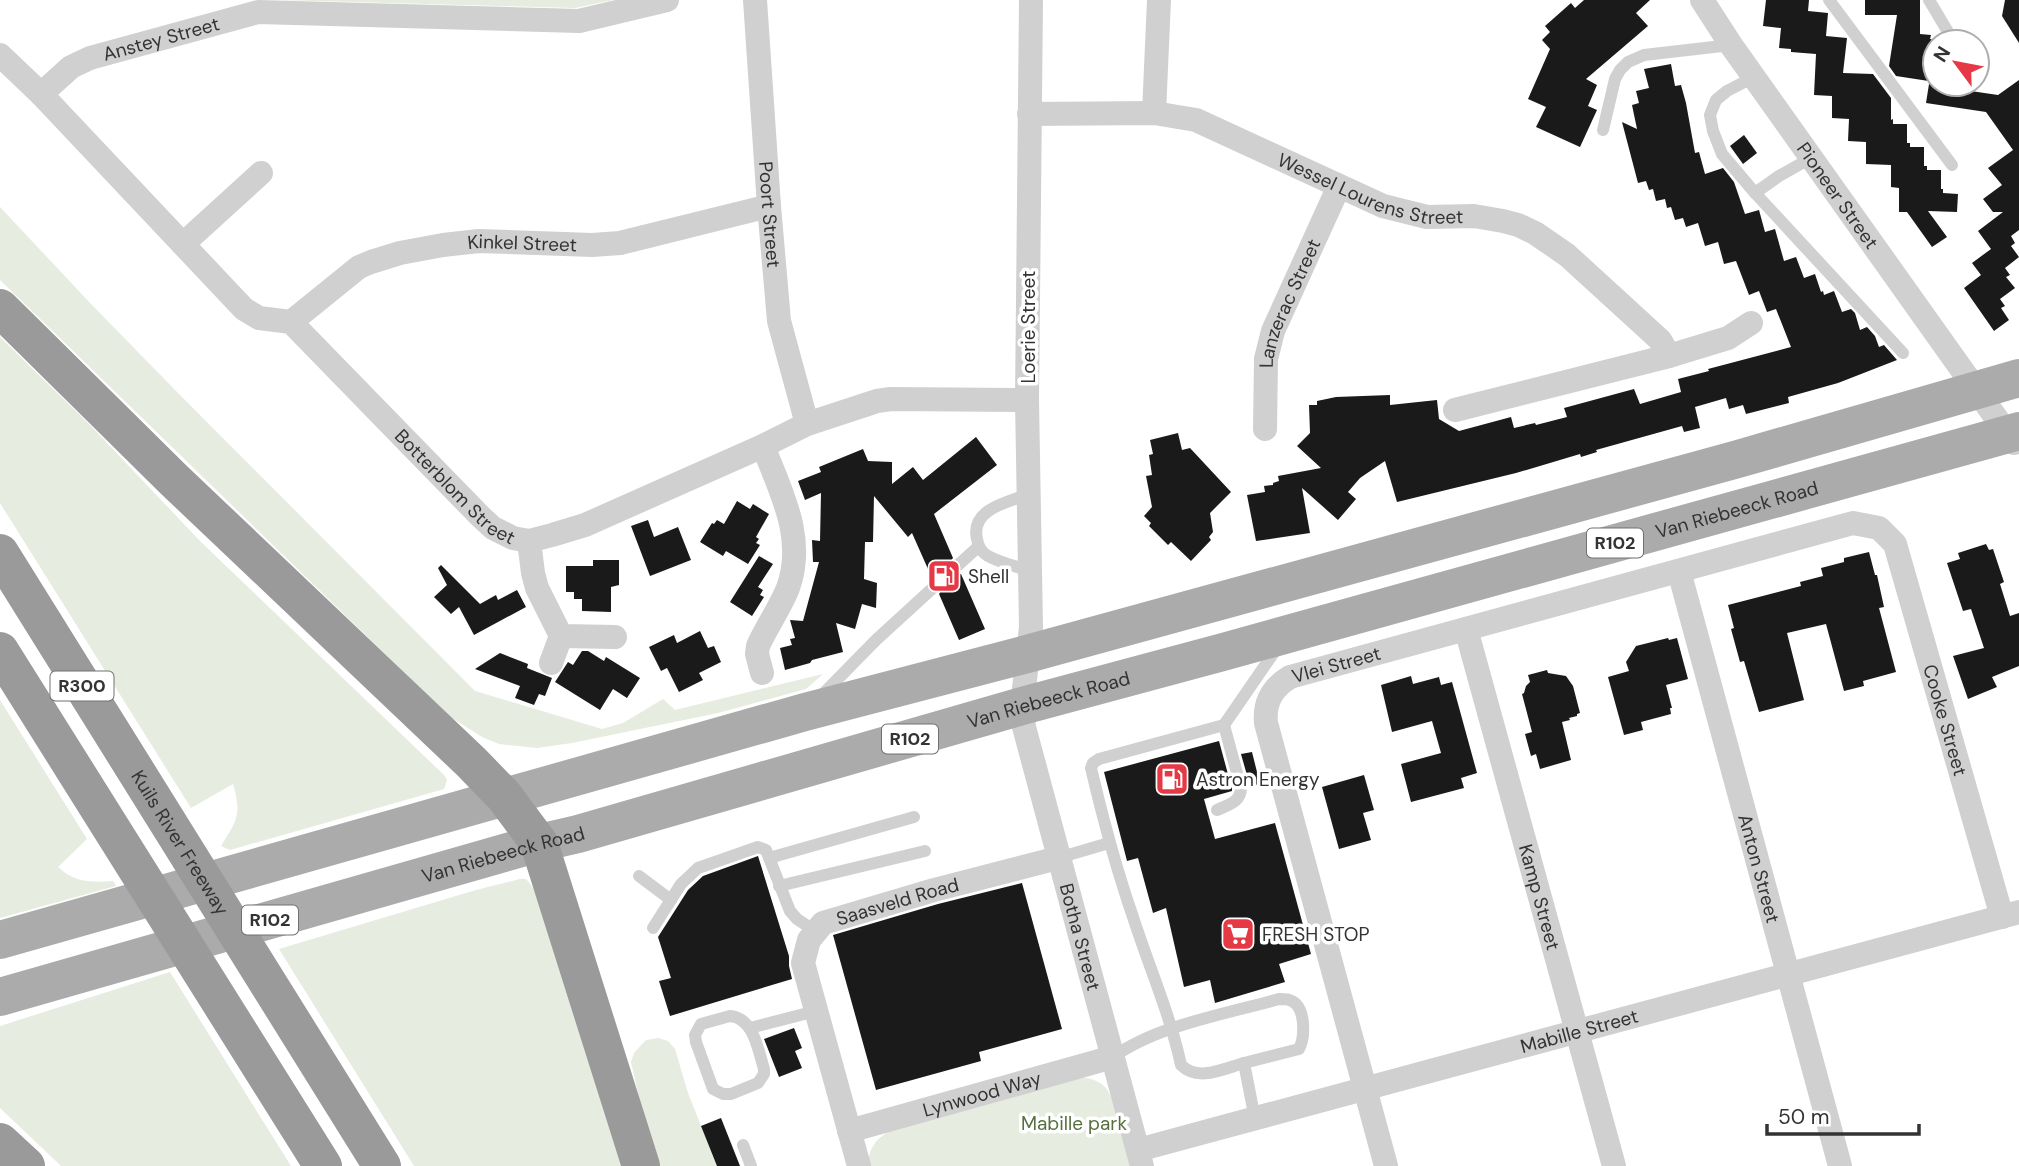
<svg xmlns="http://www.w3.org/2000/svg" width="2019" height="1166" font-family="'DM Sans',sans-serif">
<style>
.green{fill:#e6ecdf}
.building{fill:#1a1a1a}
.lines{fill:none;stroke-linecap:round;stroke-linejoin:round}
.service{stroke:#d0d0d0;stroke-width:12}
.minor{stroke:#d0d0d0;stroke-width:24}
.primary{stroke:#ababab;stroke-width:38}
.motorway{stroke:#9a9a9a;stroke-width:38}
.labels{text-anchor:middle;stroke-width:7;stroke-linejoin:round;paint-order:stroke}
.shield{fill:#fff;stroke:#707070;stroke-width:2}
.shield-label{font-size:18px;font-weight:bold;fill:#333}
.street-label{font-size:19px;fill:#333;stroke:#fff}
.poi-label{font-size:19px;fill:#333;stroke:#fff;text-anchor:start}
.park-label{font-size:19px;fill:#56703f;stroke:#fff}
</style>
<rect width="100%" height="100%" fill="#fff"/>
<!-- green -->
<g class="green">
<polygon points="277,0 613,0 575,8"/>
<polygon points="0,207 91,304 180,395 475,691 602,729 623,723 663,699 675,710 823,674 806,689 718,713 572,743 537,748 499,744 482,737 449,716 0,280"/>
<path d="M0 337 88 423 200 541 445 776 447 780 444 789 230 850 221 846C237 820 242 815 233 784L191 808 0 503Z"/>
<path d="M0 700 87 839 58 867C74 882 91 883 113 881L116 886 0 918Z"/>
<polygon points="520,879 526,879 531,885 542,905 626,1166 414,1166 279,949 476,890"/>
<polygon points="170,972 291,1166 61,1166 0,1108 0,1026"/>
<polygon points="658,1038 668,1041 675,1049 688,1093 717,1166 658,1166 640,1101 631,1062 634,1053 646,1040"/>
<path d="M1080 1077C1089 1078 1098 1080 1105 1087 1115 1096 1126 1150 1131 1166H868C868 1151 874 1140 888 1132Z"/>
</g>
<!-- building -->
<g class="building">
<polygon points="1584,0 1650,0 1636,13 1648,26 1586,79 1597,85 1588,106 1597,110 1580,147 1536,127 1546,107 1528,99 1550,49 1542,40 1550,32 1545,26 1571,3 1575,8"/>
<polygon points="1766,0 1809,0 1808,11 1828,13 1826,36 1847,38 1843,73 1873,74 1891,98 1891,120 1893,119 1893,124 1907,124 1907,143 1910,143 1910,147 1924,147 1924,166 1927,166 1927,170 1941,170 1941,189 1943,189 1943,193 1958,194 1957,212 1928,211 1947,237 1932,247 1907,212 1899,212 1899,188 1891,187 1891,165 1866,164 1866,142 1848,141 1849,119 1832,118 1832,96 1814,95 1816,54 1791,52 1791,49 1779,48 1781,28 1763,26"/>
<polygon points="1865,0 1920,0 1920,34 1931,35 1930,39 1935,40 1935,82 1896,76 1889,66 1897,15 1865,15"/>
<polygon points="2005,0 2019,0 2019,43 2002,16"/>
<polygon points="1671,64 1675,86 1681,85 1686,103 1695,153 1699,152 1705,174 1723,168 1734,182 1745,214 1759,210 1765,232 1775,229 1784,261 1796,257 1804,278 1815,274 1821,292 1823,291 1824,295 1834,291 1842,312 1851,309 1855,313 1860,330 1867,327 1875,336 1879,347 1884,345 1897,360 1838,383 1788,397 1789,403 1746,414 1743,405 1729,409 1726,398 1695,407 1700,428 1684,432 1682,426 1596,450 1597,452 1581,457 1580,454 1516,473 1397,502 1385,461 1360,478 1348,492 1356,499 1338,520 1302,488 1310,533 1256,541 1247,495 1265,492 1264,486 1273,485 1273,483 1279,481 1278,476 1321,468 1297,446 1310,433 1309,405 1317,405 1317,401 1336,397 1390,395 1390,405 1437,400 1439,419 1459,431 1511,417 1514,428 1535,423 1536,425 1567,417 1564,408 1634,389 1640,404 1681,392 1678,379 1709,371 1708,369 1791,347 1776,309 1767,312 1759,291 1749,295 1736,261 1724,264 1718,242 1705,246 1698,223 1686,227 1683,218 1675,220 1671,207 1667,208 1665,199 1656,201 1653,189 1649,190 1646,181 1638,183 1622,122 1637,129 1632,105 1639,103 1636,91 1649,88 1644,69"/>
<polygon points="2019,80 2019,230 2011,236 2015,243 2011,246 2019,257 2005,268 2010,275 2006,277 2015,288 2000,299 2005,306 2001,308 2009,320 1994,331 1964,288 1981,275 1972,263 1991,249 1978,231 2003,212 1993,212 1983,199 2002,185 1988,168 2013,150 1986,112 1926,103 1929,84 1960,84 1960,86 1965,86 1964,90 1998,95"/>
<polygon points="1744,135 1757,153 1743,164 1730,146"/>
<polygon points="1178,433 1182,450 1190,448 1231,492 1210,513 1213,532 1209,537 1211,540 1191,561 1171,542 1168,545 1149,526 1151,523 1144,516 1152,507 1146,476 1152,475 1149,455 1153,454 1150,440"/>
<polygon points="976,437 997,465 934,514 953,558 949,563 949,568 954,574 961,574 985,629 959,640 939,594 943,588 942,581 937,578 932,578 912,533 908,537 874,496 873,542 865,542 864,579 877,583 876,608 862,604 855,629 836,623 843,652 812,660 810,663 785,670 780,648 792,645 790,639 795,638 790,620 803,621 819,562 813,562 812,540 820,541 821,493 805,500 798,481 821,472 819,467 863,449 868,461 892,462 892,484 913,467 923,480"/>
<polygon points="737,501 750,509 753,504 769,514 756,537 759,539 756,543 760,545 748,564 726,551 723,556 700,542 712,523 714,524 717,520 724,524"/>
<polygon points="648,520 654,537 678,527 691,560 650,576 631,526"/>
<polygon points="1986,544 1989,550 1993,549 2004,582 2000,584 2010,616 2019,613 2019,666 1992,677 1997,687 1968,699 1953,656 1984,648 1971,609 1963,611 1947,563 1960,559 1958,553"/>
<polygon points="1869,552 1875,575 1877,575 1884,607 1879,608 1896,672 1863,681 1864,686 1844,691 1826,624 1787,633 1804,700 1759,712 1744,661 1740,662 1731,629 1734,628 1728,605 1801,586 1800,582 1823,576 1821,568 1844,562 1844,558"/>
<polygon points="759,556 773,564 758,587 763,590 760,595 764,597 752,616 730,602"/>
<polygon points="593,560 619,560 619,585 611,587 611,612 582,611 582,599 574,599 574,592 566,592 566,566 593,566"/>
<polygon points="441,565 480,604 496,595 498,600 517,590 526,607 474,635 459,607 451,614 434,597 447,585 438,568"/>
<polygon points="700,631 708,648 714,646 721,662 699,673 703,680 679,692 667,668 661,671 649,647 674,635 677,643"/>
<polygon points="1668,638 1669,640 1677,638 1688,679 1666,685 1672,708 1670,708 1671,714 1641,722 1643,730 1624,735 1608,677 1629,671 1626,662 1636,646"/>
<polygon points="582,651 588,651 604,661 606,657 640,678 627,698 613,689 600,710 555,682 568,662 573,665"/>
<polygon points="500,653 528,664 527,668 552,678 545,696 539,694 534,705 515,698 520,686 475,669"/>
<polygon points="1547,670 1548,673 1566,676 1573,686 1580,713 1577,714 1577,716 1569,718 1570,720 1562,722 1571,760 1540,769 1536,754 1531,756 1525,734 1532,732 1522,694 1524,693 1526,686 1530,682 1528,675"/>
<polygon points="1411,676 1413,684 1439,677 1441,685 1452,682 1477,773 1461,778 1464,788 1411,802 1401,764 1441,753 1432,721 1392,732 1381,685"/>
<polygon points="1219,741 1232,789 1232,791 1204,799 1215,839 1275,823 1311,954 1279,964 1285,982 1215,1003 1210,980 1184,987 1166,908 1153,913 1138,858 1127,861 1104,772"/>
<polygon points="1252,752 1260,784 1250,786 1241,754"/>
<polygon points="1364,775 1374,810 1363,813 1371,840 1339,849 1322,787"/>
<polygon points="758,856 789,956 789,966 792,979 670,1016 659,981 671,978 658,937 688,890 703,876"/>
<polygon points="1022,883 1062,1029 979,1052 981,1061 876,1090 833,935 938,904"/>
<polygon points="794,1028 802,1048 795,1051 802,1068 779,1077 764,1039"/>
<polygon points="721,1118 740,1166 717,1166 701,1126"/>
</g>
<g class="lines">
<!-- service -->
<g class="service">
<polyline points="1829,0 1952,165"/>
<polyline points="1929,0 1954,42"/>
<polyline points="1754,77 1727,91 1716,100 1710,115 1713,131 1722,154 1755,193 1903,353"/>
<polyline points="1603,130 1615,79 1620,70 1628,62 1644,55 1731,45"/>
<polyline points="1755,193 1779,176 1811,158"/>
<path d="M1029 494C1008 502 970 509 977 539 978 546 981 552 988 556 1001 563 1016 566 1029 571"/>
<polyline points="957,566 978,547"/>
<polyline points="822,695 876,640 935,586"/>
<path d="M1217 810C1228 805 1241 802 1241 788L1224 725"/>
<polyline points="769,858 914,817"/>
<polyline points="1058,858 1109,843"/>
<polyline points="639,876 671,900"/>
<polyline points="779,886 925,851"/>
<polyline points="653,928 681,884 698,868 758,847 766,850 790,911 797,919 815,931"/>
<path d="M730 1016C754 1018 758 1050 764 1069V1074L758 1083 731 1094H723L713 1089 696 1042 695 1035 701 1024Z"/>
<polyline points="750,1028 816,1011"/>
<path d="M1113 1057C1158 1025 1226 1014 1279 999 1286 999 1291 999 1296 1004 1305 1013 1305 1038 1299 1049L1244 1063"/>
<path d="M1255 1119 1244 1063C1223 1069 1198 1082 1181 1065 1170 1014 1149 967 1133 917 1116 868 1103 819 1091 768L1093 763 1099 759 1224 725 1277 648"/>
<polyline points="743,1145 751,1166"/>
</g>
<!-- minor -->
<g class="minor">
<path id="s1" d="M755 0 769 206 779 321 807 424"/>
<path id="s2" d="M1031 0 1027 400 1031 627 1022 706 1024 727 1142 1166"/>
<path id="s3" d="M1702 0 1731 45 2014 443"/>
<path id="s4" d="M0 55 41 94 244 309 259 318 291 322 481 517 493 528 513 538 529 541 552 535 585 525 763 446 807 424 877 401 891 399 1027 400"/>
<path id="s5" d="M41 94 71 67 90 58 258 12 579 21 667 0"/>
<polyline points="1154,113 1159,0"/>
<path id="s6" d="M1029 114 1154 113 1196 120 1383 206 1427 217 1474 216 1503 221 1518 225 1535 233 1567 255 1660 340 1669 356"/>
<polyline points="183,244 261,173"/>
<path id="s7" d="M291 322 359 267 371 262 400 253 443 245 479 241 592 245 620 243 769 206"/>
<polyline points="1455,410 1669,356 1728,338 1751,323"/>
<path id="s8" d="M1265 429 1266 359 1273 331 1339 186"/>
<polyline points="529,541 533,573 537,588 561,636 615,637"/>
<path id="s9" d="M1679 571 1840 1166"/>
<path id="s10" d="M1466 629 1614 1166"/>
<polyline points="551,663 561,636"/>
<path d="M762 673 757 654 758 646C767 626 780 608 788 588 806 538 781 492 763 446"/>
<path id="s11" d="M849 1131 1113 1057"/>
<path id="s12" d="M1138 1150 2019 912"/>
<path id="s13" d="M859 1166 803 963 809 940 823 923 934 890 1058 858"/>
<path id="s14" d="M1386 1166 1266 723C1264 702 1272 688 1290 677L1853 523 1879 528 1895 544 2002 917"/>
</g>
<!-- primary -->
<g class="primary">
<polyline points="0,940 805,712 1027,654 1738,459 2019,378"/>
<path id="s15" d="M0 997 539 843 578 834 1022 706 1223 652 2019 431"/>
</g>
<!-- motorway -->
<g class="motorway">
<polyline points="0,308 173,479 471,762 504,796 539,843 641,1166"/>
<path id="s16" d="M0 553 382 1166"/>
<polyline points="0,651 323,1166"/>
<polyline points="0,1142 26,1166"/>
</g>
</g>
<!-- icons -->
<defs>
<symbol id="fuel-square" viewBox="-11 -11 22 22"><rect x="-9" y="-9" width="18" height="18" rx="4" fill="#e63946" stroke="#fff"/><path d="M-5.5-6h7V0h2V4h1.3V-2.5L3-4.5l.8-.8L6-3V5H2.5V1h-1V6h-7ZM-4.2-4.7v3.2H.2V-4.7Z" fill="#fff"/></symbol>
<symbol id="supermarket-square" viewBox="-11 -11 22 22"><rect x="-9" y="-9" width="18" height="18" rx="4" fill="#e63946" stroke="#fff"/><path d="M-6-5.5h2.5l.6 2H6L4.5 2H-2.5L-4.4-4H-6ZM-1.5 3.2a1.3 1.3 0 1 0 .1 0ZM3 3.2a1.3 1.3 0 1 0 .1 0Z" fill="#fff"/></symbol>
</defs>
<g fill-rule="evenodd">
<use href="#fuel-square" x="925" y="557" width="38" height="38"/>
<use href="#fuel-square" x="1153" y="760" width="38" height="38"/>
<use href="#supermarket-square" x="1219" y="915" width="38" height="38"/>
</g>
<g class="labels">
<!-- shield labels -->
<g class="shield">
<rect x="1587" y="528.5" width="56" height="29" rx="5"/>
<rect x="50.5" y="671.5" width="63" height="29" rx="5"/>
<rect x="882" y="724.5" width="56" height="29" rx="5"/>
<rect x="242" y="905.5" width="56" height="29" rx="5"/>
</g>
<g class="shield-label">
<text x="1615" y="549">R102</text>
<text x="82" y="692">R300</text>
<text x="910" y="745">R102</text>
<text x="270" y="926">R102</text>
</g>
<!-- street labels -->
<g class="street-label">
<text dy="7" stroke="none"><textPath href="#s5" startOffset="135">Anstey Street</textPath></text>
<text dy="7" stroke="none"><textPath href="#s6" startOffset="357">Wessel Lourens Street</textPath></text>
<text dy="7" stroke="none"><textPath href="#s3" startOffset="238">Pioneer Street</textPath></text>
<text dy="7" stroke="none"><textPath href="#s1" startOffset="215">Poort Street</textPath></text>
<text dy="7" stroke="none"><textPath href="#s7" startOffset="254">Kinkel Street</textPath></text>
<text dy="7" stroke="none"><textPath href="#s8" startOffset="130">Lanzerac Street</textPath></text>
<text transform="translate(1028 327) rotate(-90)" y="7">Loerie Street</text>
<text dy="7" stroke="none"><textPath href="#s4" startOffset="635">Botterblom Street</textPath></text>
<text dy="7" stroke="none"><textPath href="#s15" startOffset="1804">Van Riebeeck Road</textPath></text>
<text dy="7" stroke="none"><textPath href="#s14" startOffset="562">Vlei Street</textPath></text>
<text dy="7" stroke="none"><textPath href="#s15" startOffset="1090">Van Riebeeck Road</textPath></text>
<text dy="7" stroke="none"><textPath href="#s14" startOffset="1330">Cooke Street</textPath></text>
<text dy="7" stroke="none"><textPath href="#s16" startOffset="341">Kuils River Freeway</textPath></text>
<text dy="7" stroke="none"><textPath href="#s15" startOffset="523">Van Riebeeck Road</textPath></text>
<text dy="7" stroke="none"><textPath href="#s9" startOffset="308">Anton Street</textPath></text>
<text dy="7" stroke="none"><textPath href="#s10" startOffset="278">Kamp Street</textPath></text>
<text dy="7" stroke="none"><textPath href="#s13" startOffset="334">Saasveld Road</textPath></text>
<text dy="7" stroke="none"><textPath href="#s2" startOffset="945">Botha Street</textPath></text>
<text dy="7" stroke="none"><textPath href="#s12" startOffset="457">Mabille Street</textPath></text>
<text dy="7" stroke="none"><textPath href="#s11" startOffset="138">Lynwood Way</textPath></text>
</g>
<!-- poi labels -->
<g class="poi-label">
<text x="968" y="583">Shell</text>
<text x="1196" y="786">Astron Energy</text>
<text x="1262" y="941">FRESH STOP</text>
</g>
<!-- park labels -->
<g class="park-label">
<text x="1074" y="1130">Mabille park</text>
</g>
</g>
<!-- north arrow -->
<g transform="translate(1956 63) rotate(302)"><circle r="33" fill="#ffffff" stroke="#adadad" stroke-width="2"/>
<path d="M0-5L12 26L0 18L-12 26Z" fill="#e63946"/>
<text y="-10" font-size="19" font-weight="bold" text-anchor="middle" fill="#333333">N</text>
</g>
<!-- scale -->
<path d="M1767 1124v10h152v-10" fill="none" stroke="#333333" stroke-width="3.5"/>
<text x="1778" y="1124" font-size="21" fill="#333333" stroke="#ffffff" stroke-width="5" paint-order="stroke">50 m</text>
</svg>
